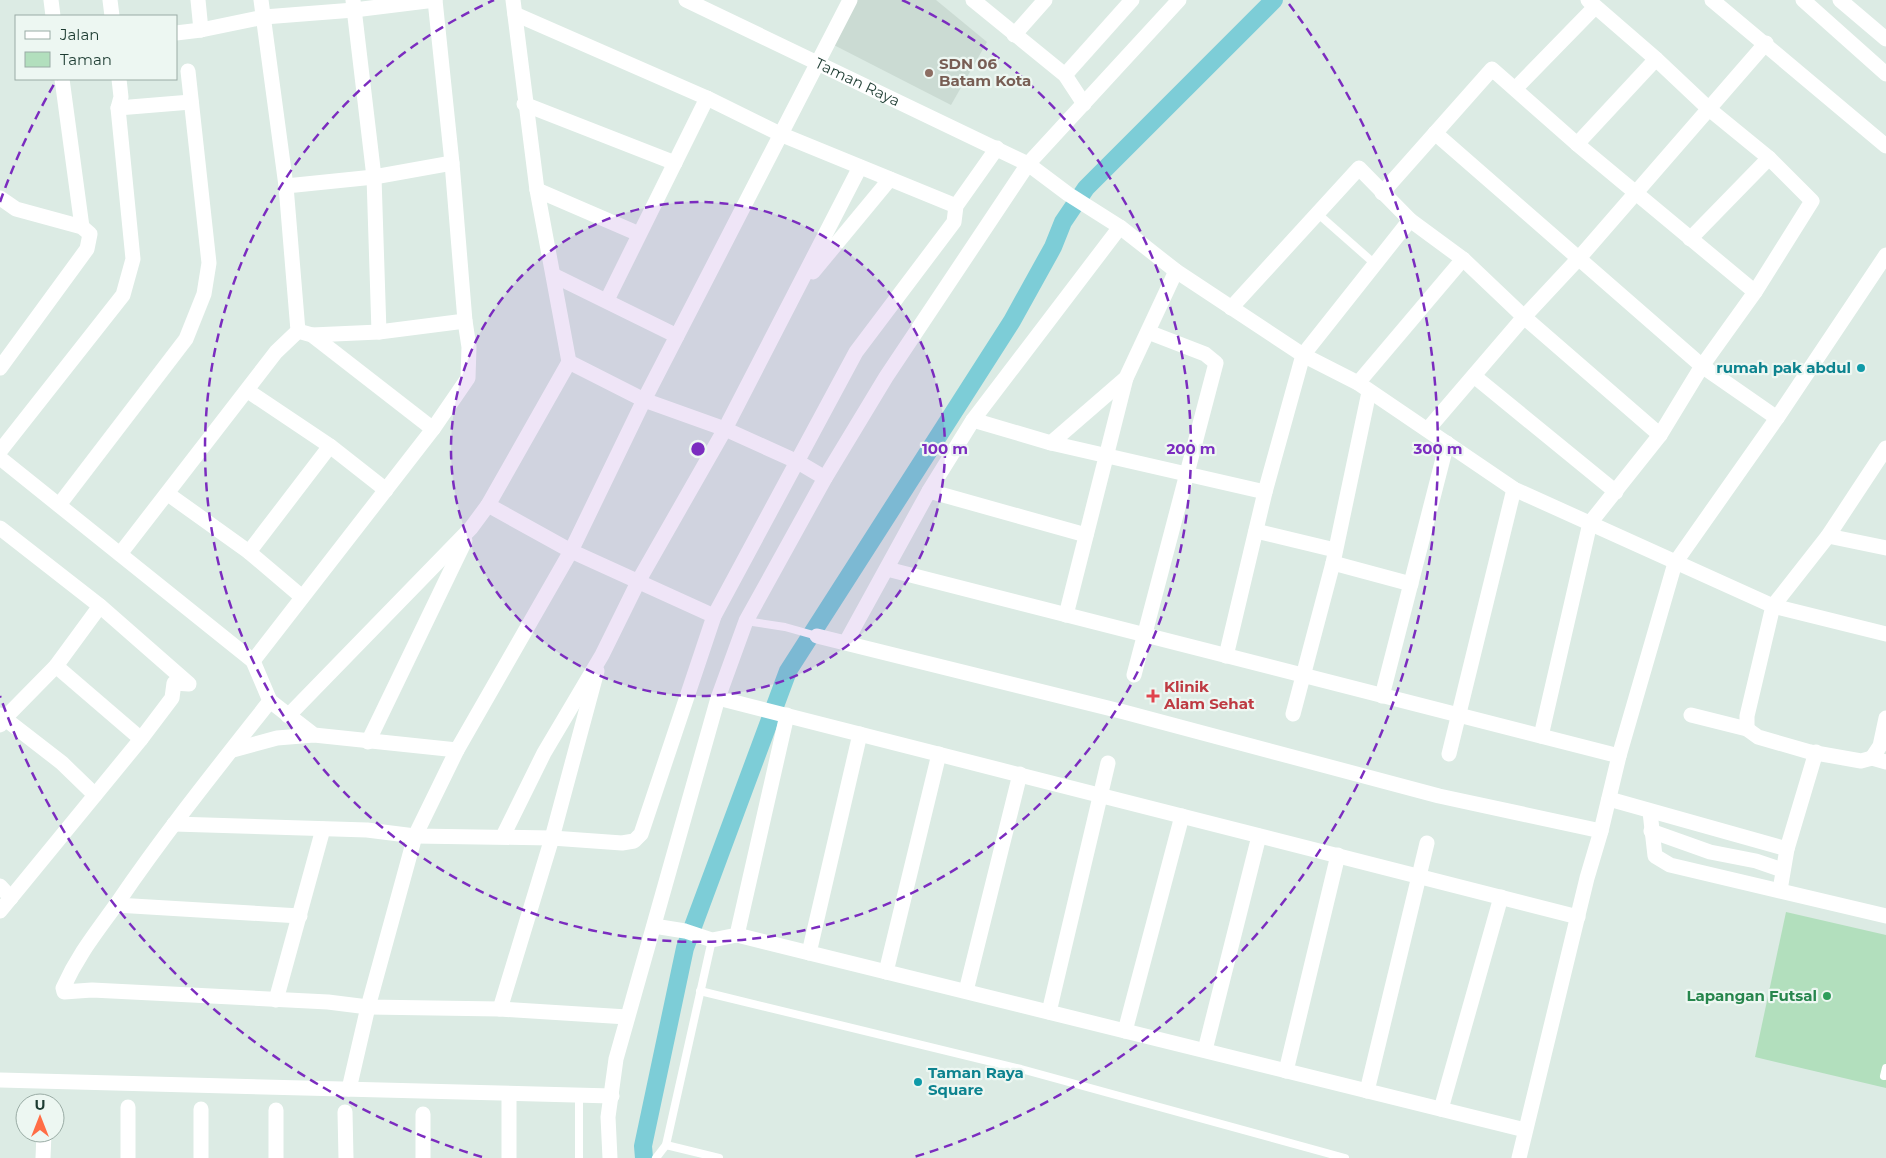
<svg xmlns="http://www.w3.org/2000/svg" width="1886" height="1158" font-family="Montserrat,sans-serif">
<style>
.built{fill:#cbdbd3}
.park{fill:#b2dfbd}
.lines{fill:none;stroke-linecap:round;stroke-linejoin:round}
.canal{stroke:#7dcdd7;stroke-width:18}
.service{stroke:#fff;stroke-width:8}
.minor{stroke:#fff;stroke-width:15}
.tertiary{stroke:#fff;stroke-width:15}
.ring{fill:none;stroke:#7b2cbf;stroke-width:2.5;stroke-dasharray:9 6}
.education-dot{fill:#8d6e63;stroke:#edf7f2;stroke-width:2}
.culture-dot{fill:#0f9aa8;stroke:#edf7f2;stroke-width:2}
.health-dot{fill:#e0444e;stroke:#edf7f2;stroke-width:2}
.leisure-dot{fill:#2e9e5b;stroke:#edf7f2;stroke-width:2}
.labels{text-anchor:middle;stroke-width:4.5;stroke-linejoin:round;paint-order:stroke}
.education-label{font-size:15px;font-weight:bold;fill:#785e54;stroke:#edf7f2;text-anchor:start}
.street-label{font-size:15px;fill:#1d3c32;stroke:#edf7f2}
.culture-label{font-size:15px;font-weight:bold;fill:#0d838f;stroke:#edf7f2;text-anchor:end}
.health-label{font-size:15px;font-weight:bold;fill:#be3a42;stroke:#edf7f2;text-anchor:start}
.leisure-label{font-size:15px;font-weight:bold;fill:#27864d;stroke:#edf7f2;text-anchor:end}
.centre{fill:#7b2cbf;stroke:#edf7f2;stroke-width:2.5}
.ring-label{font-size:15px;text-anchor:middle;font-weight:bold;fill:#7b2cbf;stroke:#edf7f2;stroke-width:4.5;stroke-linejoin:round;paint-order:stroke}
</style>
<rect width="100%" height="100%" fill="#dcebe4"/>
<!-- built -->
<polygon class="built" points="850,0 936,0 987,42 951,105 828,42"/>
<!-- park -->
<polygon class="park" points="1786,912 1886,935 1886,1088 1755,1057"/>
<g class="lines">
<!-- canal -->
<polyline class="canal" points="644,1158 643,1146 685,948 788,671 1012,321 1053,247 1063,222 1086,188 1274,0"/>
<!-- service -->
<g class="service">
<polyline points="1317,213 1375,264"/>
<polyline points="746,621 785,627 817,636"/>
<polyline points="700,991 1021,1069 1345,1158"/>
<polyline points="1884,1076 1886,1068"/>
<polyline points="666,1145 719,1158"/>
<polyline points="579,1158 579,1096"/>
<polyline points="656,1158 666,1145 712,940"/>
</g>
<!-- minor -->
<g class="minor">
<polyline points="51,0 53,16"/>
<polyline points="110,0 112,16"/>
<polyline points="198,0 201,30"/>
<polyline points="353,0 374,177 379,332"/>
<path id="s1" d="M686 0 1028 164 1068 194 1120 227 1176 271 1303 355 1358 383 1514 489 1773 606 1886 634"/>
<polyline points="973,0 1065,75 1084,104"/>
<polyline points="1712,0 1886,146"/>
<polyline points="1803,0 1886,74"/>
<polyline points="1840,0 1886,39"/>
<polyline points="515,14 707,98 780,134 956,206"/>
<polyline points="176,33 201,30 264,17 354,10 435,0"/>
<polyline points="1014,35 1045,0"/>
<polyline points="1065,75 1132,0"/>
<polyline points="62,79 82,227"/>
<polyline points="1516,88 1595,7"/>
<polyline points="524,104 675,163"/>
<polyline points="118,108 191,102"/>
<polyline points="1435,133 1702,366 1777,418"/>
<polyline points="1577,144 1656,59"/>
<polyline points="286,186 374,177 452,163"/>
<polyline points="537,190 639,234"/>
<polyline points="1382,193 1492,69 1577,144 1755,292"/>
<polyline points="0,198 16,209 82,227 90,234 87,249 0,368"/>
<polyline points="1690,239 1769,158"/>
<polyline points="813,272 890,179"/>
<polyline points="555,276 677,336"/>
<polyline points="607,300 707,98"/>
<polyline points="1231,308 1359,168 1410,220 1463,259 1524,317 1660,435"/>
<polyline points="298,331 312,335 433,429"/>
<polyline points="312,335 379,332 465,321"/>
<polyline points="569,362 644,400 725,429 798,462 825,478"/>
<polyline points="1474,376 1616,492"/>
<polyline points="1358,383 1463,259"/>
<polyline points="248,391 330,446 386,490"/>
<polyline points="973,420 1051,443 1265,492"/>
<polyline points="1428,429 1524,317 1580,257 1766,43"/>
<polyline points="1051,443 1126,378 1176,271"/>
<polyline points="0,451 123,295 133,259 118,108 121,97 119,79"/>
<polyline points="0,458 253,661 270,701 314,735 457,750"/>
<polyline points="929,491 1086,535"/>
<polyline points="168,494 249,552 302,597"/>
<polyline points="59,505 186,339 204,294 209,263 188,71"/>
<polyline points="488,505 571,551 714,616"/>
<polyline points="0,528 100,606 189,684 174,683 172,698 141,739 0,911"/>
<polyline points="1256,531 1335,550"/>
<polyline points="1828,536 1886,548"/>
<polyline points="249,552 330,446"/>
<polyline points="120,554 276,352 298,331 286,186 261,0"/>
<polyline points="1333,563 1411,584"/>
<polyline points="1675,563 1777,418 1886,255"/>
<polyline points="887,569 1619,756"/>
<polyline points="1066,615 1126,378"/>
<polyline points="817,636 1124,712 1439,796 1601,831"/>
<polyline points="846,642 929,491 973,420 1120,227"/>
<polyline points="1226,656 1265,492 1303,355 1410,220"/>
<polyline points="253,661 433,429 468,378 469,347 465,321 452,163 435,0"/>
<polyline points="56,666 141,739"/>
<polyline points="1134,675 1216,363 1205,354 1148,332"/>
<polyline points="1382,696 1447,443"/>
<polyline points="718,698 1578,917"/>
<path d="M270 701C218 767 165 833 118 902 96 933 79 953 63 988L64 992 92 990 328 1002 368 1007 500 1009 627 1017"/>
<polyline points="1293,714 1333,563 1369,392"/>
<polyline points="0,715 62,763 95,795"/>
<polyline points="1691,715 1747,729 1758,737 1810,752 1861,761 1872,758 1886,762"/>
<polyline points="288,716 471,528 488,505 569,362 537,190 513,0"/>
<polyline points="0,725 4,719 56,666 100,606"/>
<polyline points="1747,729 1747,716 1773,606 1828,536 1886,448"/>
<polyline points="1541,736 1590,523 1660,435 1702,366 1755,292 1812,201 1769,158 1709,109 1656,59 1588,0"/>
<polyline points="368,742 465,541"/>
<polyline points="233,750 277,738 314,735"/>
<polyline points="1449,754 1514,489"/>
<polyline points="1872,758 1880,746 1886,718"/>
<polyline points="1609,799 1787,849"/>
<polyline points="1650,812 1655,856 1670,865 1886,916"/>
<polyline points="174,824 367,830 415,836 552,838 622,843 634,841 641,834 714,616 856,352 954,222 956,206 997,148"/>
<polyline points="1651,831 1710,852 1756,861 1782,870"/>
<polyline points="503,836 544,753 602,655 639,580 725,429 860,167"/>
<polyline points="0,886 11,898"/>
<polyline points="1780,890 1787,849 1816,752"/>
<polyline points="116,905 300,916"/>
<polyline points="654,926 685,931 712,940 737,935 787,715"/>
<polyline points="737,935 1525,1130"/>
<polyline points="809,953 860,734"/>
<polyline points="886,972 939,754"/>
<polyline points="966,991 1020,774"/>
<polyline points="276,1000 323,829"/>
<polyline points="500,1009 552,838 597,671"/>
<polyline points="1049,1012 1108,763"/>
<polyline points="1125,1031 1182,816"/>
<polyline points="1205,1050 1259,836"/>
<polyline points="1286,1071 1338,855"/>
<polyline points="0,1080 612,1096"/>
<polyline points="349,1089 368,1007 415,836 457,750 571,551 644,400 850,0"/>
<polyline points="1367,1091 1427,843"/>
<polyline points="1441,1109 1501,897"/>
<polyline points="276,1110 276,1158"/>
<polyline points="345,1112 346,1158"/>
<polyline points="43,1158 44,1133"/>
<polyline points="128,1158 128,1107"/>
<polyline points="201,1158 201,1109"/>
<polyline points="423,1158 423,1114"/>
<polyline points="509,1158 509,1095"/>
</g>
<!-- tertiary -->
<g class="tertiary">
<polyline points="610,1158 608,1117 616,1059 718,698 746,621 825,478 886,377 1028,164 1179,0"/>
<polyline points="1519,1158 1587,878 1601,831 1619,756 1675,563"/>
</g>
</g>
<!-- distance rings -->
<circle cx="698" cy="449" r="247" fill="#7b2cbf" fill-opacity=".12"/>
<g class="ring">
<circle cx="698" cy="449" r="247"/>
<path d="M902 0A493 493 0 1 1 494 0"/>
<path d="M482 1157A740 740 0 0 1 0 696M0 202A740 740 0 0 1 57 79M1289 4A740 740 0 0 1 914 1157"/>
</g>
<!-- markers -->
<circle class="education-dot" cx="929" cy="73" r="5"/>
<g class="culture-dot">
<circle cx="1861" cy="368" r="5"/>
<circle cx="918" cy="1082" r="5"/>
</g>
<path class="health-dot" d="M1150.5 688.5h5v5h5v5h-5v5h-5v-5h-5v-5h5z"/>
<circle class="leisure-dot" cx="1827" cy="996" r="5"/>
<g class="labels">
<!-- education labels -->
<g class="education-label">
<text x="939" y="69">SDN 06<tspan x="939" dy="17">Batam Kota</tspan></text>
</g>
<!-- street labels -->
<g class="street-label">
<text dy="5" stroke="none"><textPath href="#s1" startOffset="190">Taman Raya</textPath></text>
</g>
<!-- culture labels -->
<g class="culture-label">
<text x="1851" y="373">rumah pak abdul</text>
<text x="928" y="1078" text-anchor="start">Taman Raya<tspan x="928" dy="17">Square</tspan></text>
</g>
<!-- health labels -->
<g class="health-label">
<text x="1164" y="692">Klinik<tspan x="1164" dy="17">Alam Sehat</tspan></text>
</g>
<!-- leisure labels -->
<g class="leisure-label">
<text x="1817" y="1001">Lapangan Futsal</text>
</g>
</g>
<circle cx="698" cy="449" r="8" class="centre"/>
<g class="ring-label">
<text x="945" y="454">100 m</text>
<text x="1191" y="454">200 m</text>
<text x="1438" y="454">300 m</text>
</g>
<!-- legend -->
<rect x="15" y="15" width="162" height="65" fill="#edf7f2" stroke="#9aaca5"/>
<rect x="25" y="31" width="25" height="8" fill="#ffffff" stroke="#9aaca5"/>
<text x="60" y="40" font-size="15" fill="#1d3c32">Jalan</text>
<rect x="25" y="52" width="25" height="15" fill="#b2dfbd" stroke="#9aaca5"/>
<text x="60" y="65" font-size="15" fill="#1d3c32">Taman</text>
<!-- north arrow -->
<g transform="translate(40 1118)"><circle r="24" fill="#edf7f2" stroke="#9aaca5"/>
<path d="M0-4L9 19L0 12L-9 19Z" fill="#ff6d46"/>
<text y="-8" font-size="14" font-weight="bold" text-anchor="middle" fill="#1d3c32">U</text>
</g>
</svg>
